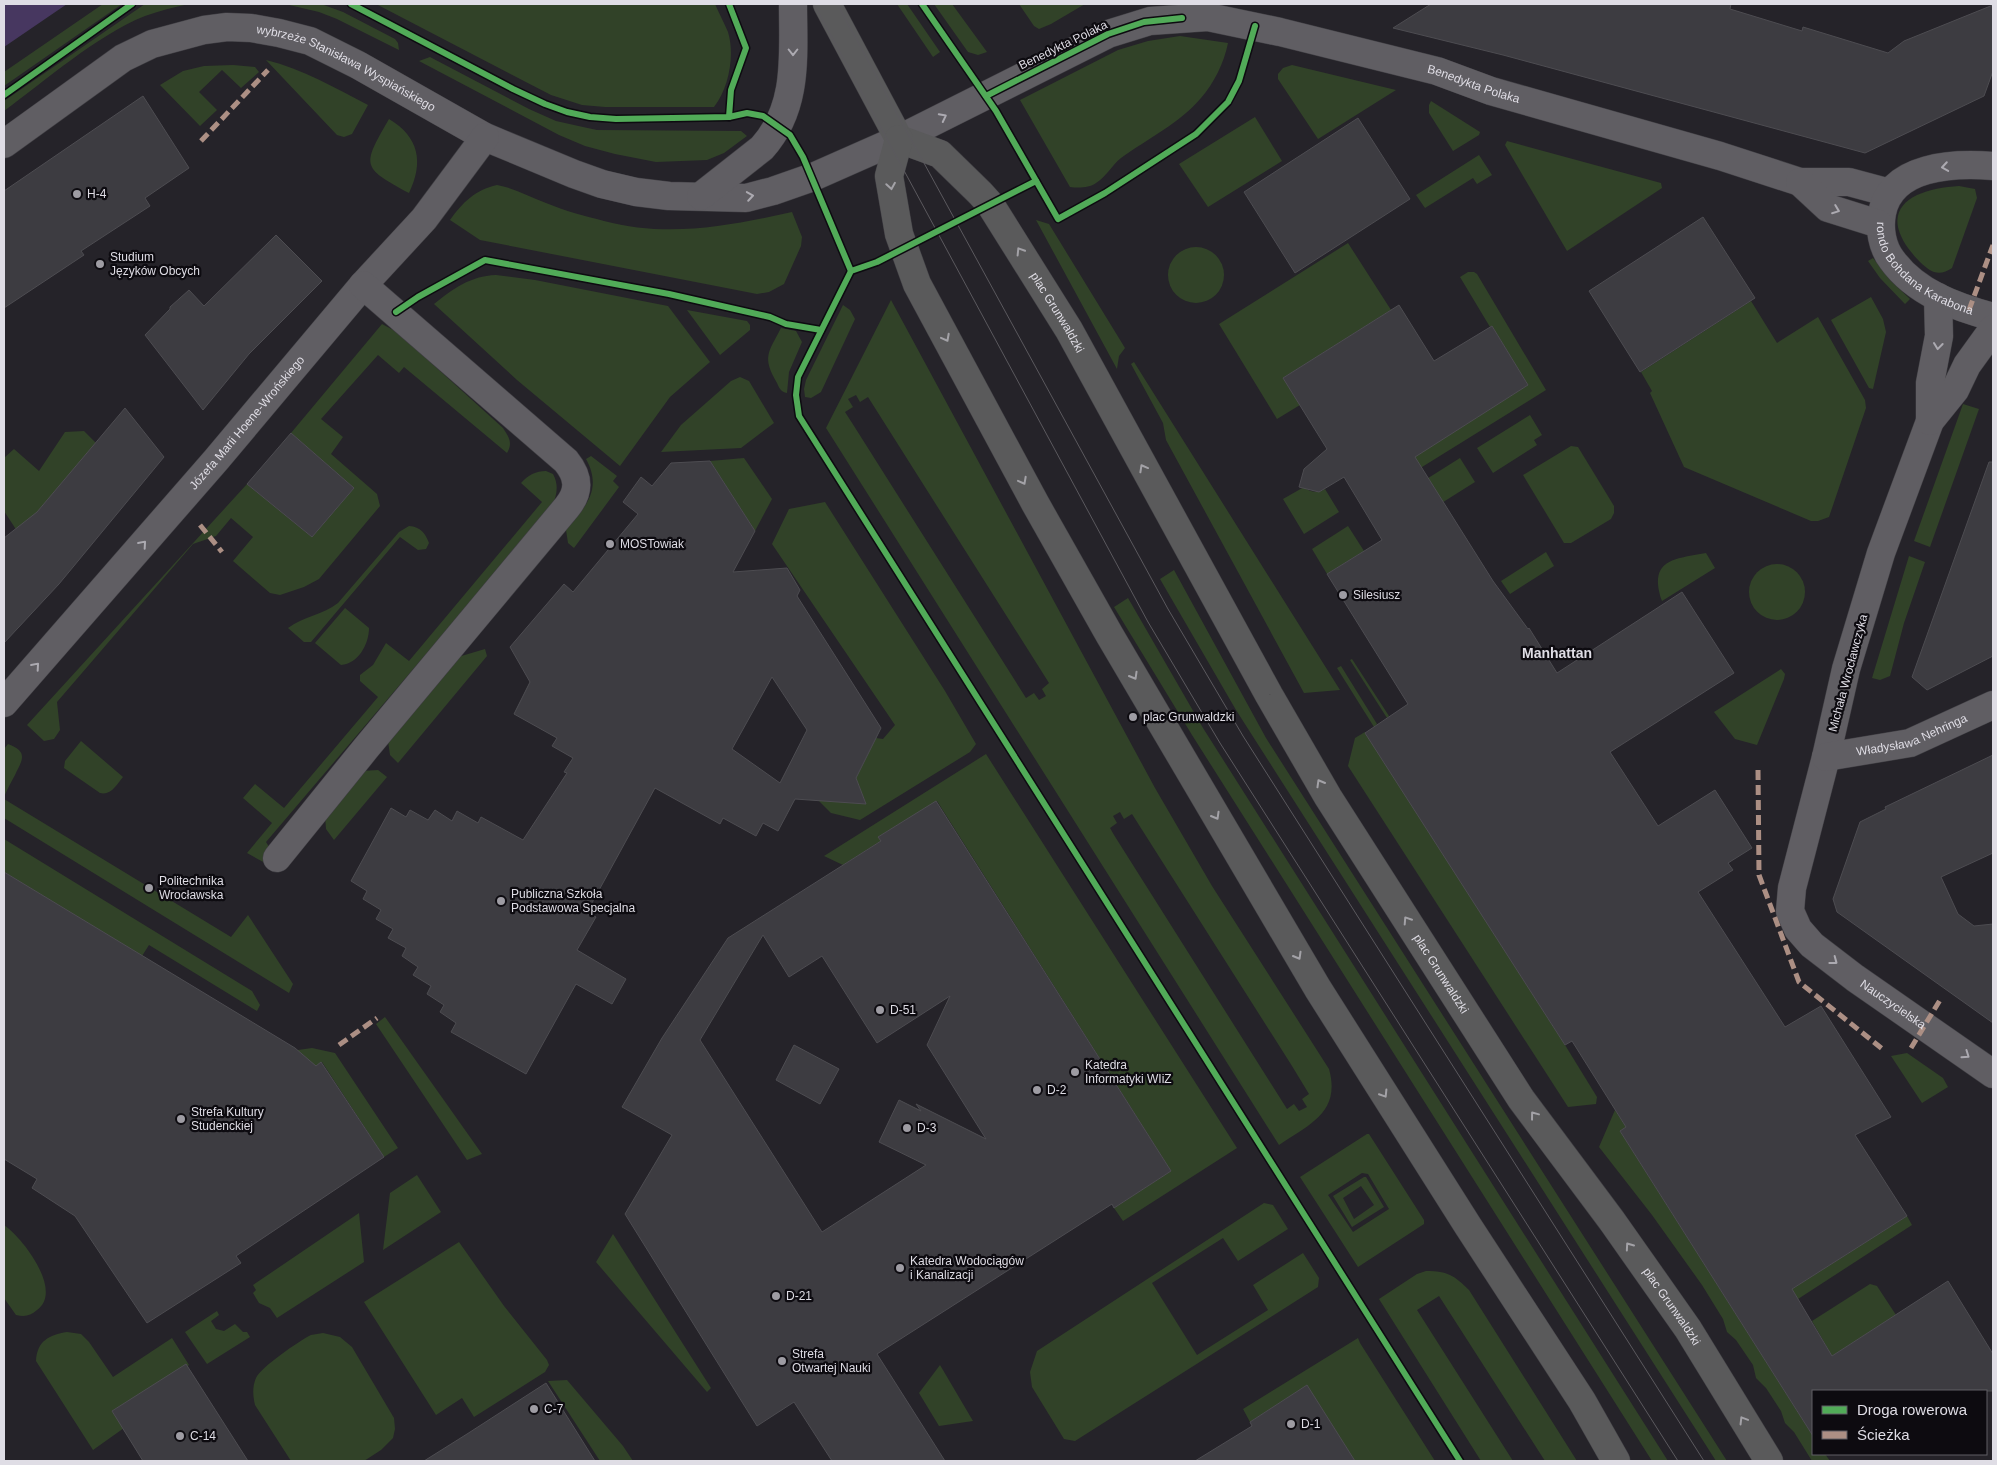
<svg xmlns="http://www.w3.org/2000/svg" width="1997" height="1465" font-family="Helvetica,sans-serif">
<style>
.green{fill:#314228;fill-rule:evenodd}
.water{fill:#473760}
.building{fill:#3d3c41;stroke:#4d4c51;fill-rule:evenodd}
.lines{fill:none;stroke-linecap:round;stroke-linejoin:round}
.minor-casing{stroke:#403f44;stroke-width:29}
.secondary-casing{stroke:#403f44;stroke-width:29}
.minor{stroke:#605e63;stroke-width:28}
.secondary{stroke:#5a5a5b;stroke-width:28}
.tram{stroke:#5b595e;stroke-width:1}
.quiet{stroke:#ac8f84;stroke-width:5;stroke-dasharray:10 5;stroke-linecap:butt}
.cycleway-casing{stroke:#0d0b10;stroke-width:9}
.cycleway{stroke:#51ab58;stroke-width:6}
.oneway{stroke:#acaab1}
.oneway2{stroke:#a3a2a7}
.poi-dot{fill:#9e9ca3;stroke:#0d0b10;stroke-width:2}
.labels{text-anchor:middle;stroke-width:4.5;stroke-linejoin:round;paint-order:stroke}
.street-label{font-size:12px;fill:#dfdde5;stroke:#0d0b10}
.poi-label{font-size:12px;fill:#dfdde5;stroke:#0d0b10;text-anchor:start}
.neighbourhood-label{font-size:14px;font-weight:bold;fill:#dfdde5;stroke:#0d0b10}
</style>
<rect width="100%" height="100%" fill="#252329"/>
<!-- green -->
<g class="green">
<polygon points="103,4 122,4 4,86 4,72"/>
<path d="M145 4H189C174 7 159 11 145 16 97 35 45 81 4 111V101Z"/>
<polygon points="285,4 321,4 343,12 395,39 398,43 399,50 337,19 319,12"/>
<path d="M376 4H715C719 13 724 23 728 32 735 55 729 88 714 107H605L582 105 551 95Z"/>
<polygon points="897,4 907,4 940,52 933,57"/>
<polygon points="934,4 952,4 987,52 978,55 968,52"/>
<polygon points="1019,4 1085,4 1051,24 1039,29 1034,26"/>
<path d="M1180 36 1228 43C1224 63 1214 83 1201 98 1180 123 1147 139 1121 158 1112 165 1106 177 1096 183 1089 188 1079 188 1070 187L1020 100 1118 50 1148 41Z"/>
<polygon points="430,57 529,109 556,121 583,127 597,130 741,131 747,136 724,153 707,160 656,162 615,154 585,146 559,135 419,61"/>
<path d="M266 60C303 69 335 88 368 105L352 134 344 137 337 135Z"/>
<polygon points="233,65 255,67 259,72 241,88 222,70 199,92 217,110 200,126 160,85 183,71 204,66"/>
<polygon points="1292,65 1396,90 1318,139 1278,79 1278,74 1283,68"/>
<polygon points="1431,101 1480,132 1479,135 1453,151 1429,113 1429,105"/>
<polygon points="1255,117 1282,161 1208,207 1179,164"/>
<path d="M389 119C419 137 424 162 409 193 361 167 362 166 389 119Z"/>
<polygon points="1507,141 1661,183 1662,188 1567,251 1505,145"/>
<polygon points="1479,155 1492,175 1477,184 1473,178 1425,208 1416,195"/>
<path d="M497 185C514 188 530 197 546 203 565 211 585 216 604 221 668 238 730 226 792 212L802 237 801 246 784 284 769 292 757 294 480 240 450 220C463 202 475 190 497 185Z"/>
<path d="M1959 186 1975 189 1977 198 1952 268C1946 272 1940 274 1934 272 1924 268 1914 256 1908 248 1877 204 1920 188 1959 186Z"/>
<polygon points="1036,220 1049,224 1125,348 1119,356 1117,369"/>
<polygon points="1348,243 1391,310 1283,378 1300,405 1277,419 1219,324"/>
<circle cx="1196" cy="275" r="28"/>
<polygon points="1873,258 1891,281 1910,299 1905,304 1880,278 1868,261"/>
<polygon points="1468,272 1474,272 1477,274 1546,390 1393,485 1412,458 1528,385 1492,326 1490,327 1460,277"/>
<path d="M496 275 535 280 668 306 710 362 670 397 620 466 517 380 434 304C453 289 470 276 496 275Z"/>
<polygon points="1871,297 1883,319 1886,332 1873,389 1869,388 1831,320"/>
<path d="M891 300 1155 788 1212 886 1329 1069C1341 1112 1310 1124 1279 1145L826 428ZM856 395 860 402 868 397 1049 683 1042 689 1046 696 1039 700 1034 693 1026 698 854 426 845 412 853 407 848 399ZM1120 812 1124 819 1132 814 1292 1066 1309 1094 1302 1099 1307 1107 1299 1111 1294 1104 1287 1109 1114 835 1110 828 1117 823 1113 816Z"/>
<polygon points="1751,301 1777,343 1818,317 1865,400 1866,408 1829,517 1818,521 1811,521 1684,467 1650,393 1652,391 1641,372"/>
<polygon points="843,305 850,310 855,319 821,392 811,398 805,397 804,389 806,380"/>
<polygon points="687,310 747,321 750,325 750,330 720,355"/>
<path d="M382 324 397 332 503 428C509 437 513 443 507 453L404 367 399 373 378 355 321 419 343 437 331 454 377 494 380 506 319 579 304 587 280 595 270 593 233 561 253 537 231 518 216 536 193 544 57 702 60 730 54 739 44 741 27 725 247 484 312 537 354 488 291 433Z"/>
<path d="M781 328 796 331 802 342 789 372 787 393C781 392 779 388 777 383 762 357 768 353 781 328Z"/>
<polygon points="1134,362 1340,690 1304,693 1166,440 1163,423 1131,364"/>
<polygon points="740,377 749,381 774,423 741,448 661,452 681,425 731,381"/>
<polygon points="1963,404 1979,409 1930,547 1914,541"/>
<polygon points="1530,415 1542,435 1534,440 1537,445 1493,473 1477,448"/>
<polygon points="84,431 96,443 19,534 4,511 4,458 14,449 39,471 65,432"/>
<polygon points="1571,446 1578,447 1614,506 1614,513 1611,519 1571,543 1564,543 1523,475"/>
<path d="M591 456 617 476 613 481 619 487 574 548 568 543 566 530C585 507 603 490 586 459Z"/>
<polygon points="744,458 772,499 755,531 710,461"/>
<polygon points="1460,458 1475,482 1386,538 1371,514"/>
<path d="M546 471 553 474C559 485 557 495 552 506L266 842 274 855 265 863 247 853 272 823 243 798 255 784 284 808 378 697 360 681V675L373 665 386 643 409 661 542 502 521 483C528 475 536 471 546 471Z"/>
<path d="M1304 487C1311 493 1318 493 1325 489L1339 512 1304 534 1283 499Z"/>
<polygon points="825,502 945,691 976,744 970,752 860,820 831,813 818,800 866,804 856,778 876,738 883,739 895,725 772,544 789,509"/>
<path d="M409 526C421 527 425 533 429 543L426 549 418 550 400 537 311 642H304L288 628C304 616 323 615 338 603L399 532Z"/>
<polygon points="1348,526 1364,551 1327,574 1312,549"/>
<polygon points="1546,552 1554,566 1510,594 1501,581"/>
<path d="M1706 553 1715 568 1662 601C1648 559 1674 559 1706 553Z"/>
<polygon points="1909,556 1925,562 1904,623 1890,676 1880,680 1872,678"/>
<circle cx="1777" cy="592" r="28"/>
<polygon points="1174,570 1266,738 1727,1461 1716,1461 1236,710 1160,579"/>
<polygon points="1128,598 1203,728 1668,1461 1652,1461 1192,735 1114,607"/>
<path d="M345 608 369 628C369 644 358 664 341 665L315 643Z"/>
<polygon points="485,649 487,656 398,763 390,755 388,741 458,657"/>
<polygon points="1352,659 1389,716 1387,718 1350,660"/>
<polygon points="1341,666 1377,724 1374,727 1337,668"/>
<polygon points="1781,669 1785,674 1784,679 1757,745 1735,739 1714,712"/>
<polygon points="1365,732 1565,1045 1597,1097 1596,1104 1568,1107 1348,766 1355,738"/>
<path d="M81 741 123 777C117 784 111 796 100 793L64 768 65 761Z"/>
<path d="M8 744C29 752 22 760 15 775 11 782 7 790 4 797V749Z"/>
<polygon points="986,754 1237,1148 1123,1221 1114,1208 1171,1171 937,801 878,837 881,841 843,865 824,856"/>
<polygon points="378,770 387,777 334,840 326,829 325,816 362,771"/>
<polygon points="4,799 231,937 248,915 293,984 289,993 4,818"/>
<polygon points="4,839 252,991 260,1005 257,1011 149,945 142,956 4,872"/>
<polygon points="385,1017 482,1154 467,1160 376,1024"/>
<polygon points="312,1048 335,1053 398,1148 384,1157 322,1062 293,1081 283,1074 298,1050"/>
<polygon points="1907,1053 1943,1078 1948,1087 1922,1103 1891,1056"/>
<polygon points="1615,1110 1626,1127 1620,1131 1813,1436 1813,1454 1825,1454 1830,1461 1812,1461 1794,1432 1785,1423 1781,1411 1766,1388 1756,1378 1753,1365 1736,1340 1727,1332 1723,1319 1702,1285 1652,1215 1599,1147"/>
<path d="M1367 1134H1369L1424 1220V1224L1358 1267 1300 1177ZM1362 1173 1368 1174 1389 1209 1353 1232 1328 1195Z"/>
<polygon points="417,1175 441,1212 383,1250 390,1193"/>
<path d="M1364 1177H1366L1384 1207 1352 1227 1333 1196ZM1361 1186 1374 1205 1354 1219 1343 1198Z"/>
<polygon points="1264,1203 1273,1205 1288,1229 1238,1261 1223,1238 1152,1283 1197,1355 1268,1310 1253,1285 1303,1253 1319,1278 1318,1287 1075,1441 1064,1439 1032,1387 1030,1372 1037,1351"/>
<polygon points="359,1213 364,1262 277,1318 270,1308 259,1303 253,1293 256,1290 253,1285"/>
<polygon points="1907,1216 1912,1225 1798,1299 1792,1289"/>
<path d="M4 1225C22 1237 64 1291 37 1310 30 1316 25 1317 16 1315L4 1298Z"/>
<polygon points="613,1234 711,1388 707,1392 596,1262"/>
<polygon points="459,1242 504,1306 547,1360 549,1365 545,1372 474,1417 462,1398 436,1415 364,1302"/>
<path d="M1426 1271C1448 1271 1455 1276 1469 1290L1577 1461H1545L1439 1296 1417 1310 1513 1461H1481L1379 1299 1417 1274Z"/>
<polygon points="1870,1284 1877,1286 1896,1315 1832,1356 1812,1321"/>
<polygon points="217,1311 219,1315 211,1321 216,1329 224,1331 235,1324 243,1332 247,1332 250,1337 207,1364 185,1332"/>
<path d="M67 1332 81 1334 89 1342 113 1377 172 1338 189 1365 112 1411 124 1428 93 1450 36 1361C37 1341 49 1335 67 1332Z"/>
<path d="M323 1333 340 1337 352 1347 394 1418 395 1429 393 1438 381 1450 364 1461H291L255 1405C253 1396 252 1387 256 1378 261 1367 299 1341 311 1335 315 1334 319 1334 323 1333Z"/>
<polygon points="1358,1338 1360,1343 1435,1461 1355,1461 1307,1386 1250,1422 1243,1409"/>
<polygon points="940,1365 973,1421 939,1426 919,1393"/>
<polygon points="567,1380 623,1446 633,1461 600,1461 548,1381"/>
</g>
<!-- water -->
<polygon class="water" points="4,4 67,4 4,47"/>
<!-- building -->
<g class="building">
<polygon points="1431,4 1731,4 1730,9 1802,31 1803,27 1888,53 1904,41 1993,5 1993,71 1984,96 1865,153 1503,55 1393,28"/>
<polygon points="143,96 189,168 145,198 150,206 81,251 84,255 4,308 4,191"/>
<polygon points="1358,118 1410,199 1295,273 1244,192"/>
<polygon points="1703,217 1755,298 1640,372 1589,291"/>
<polygon points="276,235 322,281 249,354 203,410 145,335 170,309 170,307 189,290 204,306"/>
<polygon points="1399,305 1434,361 1492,326 1528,385 1415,457 1493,581 1528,629 1529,628 1557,673 1682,592 1734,673 1610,752 1658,826 1715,790 1752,848 1728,863 1733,870 1698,892 1785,1027 1821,1006 1891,1117 1855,1135 1907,1216 1792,1289 1832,1356 1948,1281 1993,1354 1993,1391 1813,1391 1813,1436 1620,1131 1626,1127 1572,1041 1565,1045 1365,733 1408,704 1327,574 1382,540 1344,477 1319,492 1299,487 1304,469 1327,449 1283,378"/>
<polygon points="125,408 164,457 59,584 4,643 4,538 37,512"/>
<polygon points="291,433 354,488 312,537 247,484"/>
<path d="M710 461 755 531 733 572 787 568 800 590 797 596 881 728 856 778 866 804 795 799 778 831 763 823 756 836 723 818 720 824 655 788 587 912 596 917 577 950 626 979 612 1004 576 984 526 1074 451 1032 456 1023 440 1012 444 1005 427 994 431 986 413 975 418 967 402 956 406 948 388 938 393 929 376 919 381 910 363 899 367 891 351 881 391 808 406 817 410 810 428 820 435 810 452 821 457 811 478 823 481 817 523 840 567 773 564 772 573 758 552 746 557 738 514 714 530 682 510 647 564 584 573 592 638 514 623 502 641 477 652 486 671 463ZM772 677 807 730 780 783 732 749Z"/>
<polygon points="1989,462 1993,462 1993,656 1927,690 1912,677"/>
<polygon points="1993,755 1993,853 1941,877 1958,914 1974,926 1993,924 1993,1023 1837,912 1833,899 1860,822 1886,809 1885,807"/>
<path d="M936 801 1171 1171 1114 1208 1112 1204 877 1354 945 1461H832L794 1402 757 1426 625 1214 672 1135 622 1107 662 1038 728 938 881 841 878 837ZM763 935 789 977 822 956 877 1043 950 996 927 1045 986 1139 916 1104 921 1111 899 1100 879 1142 926 1165 822 1232 700 1040Z"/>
<polygon points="4,872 295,1048 316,1066 321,1062 384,1157 236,1256 241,1263 147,1323 75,1216 32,1188 37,1179 4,1159"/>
<polygon points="794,1045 839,1069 820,1104 776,1080"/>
<polygon points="186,1364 248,1461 143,1461 112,1411"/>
<polygon points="546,1383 595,1461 424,1461 467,1434"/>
<polygon points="1307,1385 1355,1461 1195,1461 1252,1426 1250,1422"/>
</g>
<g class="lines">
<defs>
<g id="minor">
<path id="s1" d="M4 144 123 58 152 44 204 30 227 27 251 28 279 33 310 41 358 65 485 137 574 174 602 184 636 192 669 196 746 198 773 191 813 177 899 139 1108 34 1150 21 1208 17 1280 32 1437 71 1491 91 1720 156 1800 182H1849L1890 193"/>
<path id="s2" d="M1993 166C1954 163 1891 165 1882 213 1879 229 1882 247 1892 260 1916 293 1956 307 1993 317"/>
<polyline points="1800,182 1828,208 1879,224"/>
<path d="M701 196 762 148C799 107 793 55 793 4"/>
<path id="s3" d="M1993 329 1967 365 1955 390 1930 421 1881 553 1846 669 1826 757 1792 888 1790 911 1798 929 1812 945 1855 978 1993 1074"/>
<polyline points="1930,421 1930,383 1939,336 1938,297"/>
<path id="s4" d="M4 703 216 460 363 285 424 219 485 137"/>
<path id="s5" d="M1826 757 1910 743 1993 705"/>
<path d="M277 858 366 748 567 507C580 491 579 477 566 461L363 285"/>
</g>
<g id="secondary">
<path id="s6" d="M827 4 899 139 940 154 980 193 990 204 1069 330 1269 695 1328 797 1521 1099 1612 1221 1688 1329 1769 1461"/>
<polyline points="899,139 889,176 899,234 917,284 1035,503 1109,634 1318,989 1468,1226 1582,1401 1616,1461"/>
</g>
</defs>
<!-- minor casing -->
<use href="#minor" class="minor-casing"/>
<!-- secondary casing -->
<use href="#secondary" class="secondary-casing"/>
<!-- minor -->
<use href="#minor" class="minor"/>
<!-- secondary -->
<use href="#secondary" class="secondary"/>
<!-- tram -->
<g class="tram">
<polyline points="814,4 1148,622 1220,743 1678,1461"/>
<polyline points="837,4 1168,609 1243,736 1704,1461"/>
</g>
<!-- quiet -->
<g class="quiet">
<polyline points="201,141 268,70"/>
<polyline points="1969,310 1993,245"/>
<polyline points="200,525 222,552"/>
<polyline points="1758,770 1759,875 1799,982 1885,1051"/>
<polyline points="339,1045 377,1018"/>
<polyline points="1911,1048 1940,1000"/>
</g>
<defs>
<g id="cycleway">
<polyline points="351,4 513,89 545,104 567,112 590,117 616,119 729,117 747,113 763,116 790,135 803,157 851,271"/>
<polyline points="729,4 746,48 731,90 729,117"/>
<polyline points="922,4 996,111 1058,219 1105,193 1196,134 1228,102 1239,81 1255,26"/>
<polyline points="4,95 132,4"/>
<polyline points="986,96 1108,34 1144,22 1182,18"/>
<polyline points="1036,181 877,262 851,271 798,377 796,395 799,416 1460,1461"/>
<polyline points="396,312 418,297 485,260 669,294 770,317 786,324 821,330"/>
</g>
</defs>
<!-- cycleway casing -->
<use href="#cycleway" class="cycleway-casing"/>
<!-- cycleway -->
<use href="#cycleway" class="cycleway"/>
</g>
<!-- one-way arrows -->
<defs><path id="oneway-chevron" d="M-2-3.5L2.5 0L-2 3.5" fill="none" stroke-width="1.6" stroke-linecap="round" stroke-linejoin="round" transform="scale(1.25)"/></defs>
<g class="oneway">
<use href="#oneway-chevron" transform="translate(793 52) rotate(90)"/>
<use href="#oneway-chevron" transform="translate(943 117) rotate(-27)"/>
<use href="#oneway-chevron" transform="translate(1945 167) rotate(171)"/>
<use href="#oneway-chevron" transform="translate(750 196) rotate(-9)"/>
<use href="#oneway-chevron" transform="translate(1836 210) rotate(21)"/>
<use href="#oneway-chevron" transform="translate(1938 346) rotate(97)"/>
<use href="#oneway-chevron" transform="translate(143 544) rotate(-49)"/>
<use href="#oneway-chevron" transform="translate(36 666) rotate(-49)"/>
<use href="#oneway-chevron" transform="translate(1834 961) rotate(37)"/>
<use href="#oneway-chevron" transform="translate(1966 1055) rotate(35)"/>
</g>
<g class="oneway2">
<use href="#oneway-chevron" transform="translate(891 186) rotate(81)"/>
<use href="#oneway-chevron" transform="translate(1020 251) rotate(-122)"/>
<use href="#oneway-chevron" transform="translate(946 338) rotate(62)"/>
<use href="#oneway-chevron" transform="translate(1143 468) rotate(-119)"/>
<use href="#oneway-chevron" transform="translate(1023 481) rotate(62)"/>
<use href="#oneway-chevron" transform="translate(1134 676) rotate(60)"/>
<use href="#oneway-chevron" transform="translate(1320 783) rotate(-120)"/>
<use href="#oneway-chevron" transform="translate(1216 816) rotate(60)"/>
<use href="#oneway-chevron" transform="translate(1407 920) rotate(-123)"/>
<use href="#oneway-chevron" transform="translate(1298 956) rotate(60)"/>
<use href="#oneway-chevron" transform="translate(1384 1094) rotate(58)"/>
<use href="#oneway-chevron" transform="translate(1534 1115) rotate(-127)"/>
<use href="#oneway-chevron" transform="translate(1629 1246) rotate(-125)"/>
<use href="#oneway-chevron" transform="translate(1743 1420) rotate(-121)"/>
</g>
<!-- markers -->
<g class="poi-dot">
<circle cx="77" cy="194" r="5"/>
<circle cx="100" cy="264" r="5"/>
<circle cx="610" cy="544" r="5"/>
<circle cx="1343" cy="595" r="5"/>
<circle cx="1133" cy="717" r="5"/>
<circle cx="149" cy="888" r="5"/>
<circle cx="501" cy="901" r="5"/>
<circle cx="880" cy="1010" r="5"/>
<circle cx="1075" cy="1072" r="5"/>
<circle cx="1037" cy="1090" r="5"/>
<circle cx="181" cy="1119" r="5"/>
<circle cx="907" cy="1128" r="5"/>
<circle cx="900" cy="1268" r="5"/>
<circle cx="776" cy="1296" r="5"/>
<circle cx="782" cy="1361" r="5"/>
<circle cx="534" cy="1409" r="5"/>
<circle cx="1291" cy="1424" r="5"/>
<circle cx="180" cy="1436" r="5"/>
</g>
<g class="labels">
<!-- street labels -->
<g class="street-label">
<text transform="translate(1063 45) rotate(-26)" y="4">Benedykta Polaka</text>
<text dy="4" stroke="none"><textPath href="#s1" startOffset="384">wybrzeże Stanisława Wyspiańskiego</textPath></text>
<text dy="4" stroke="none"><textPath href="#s1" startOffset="1586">Benedykta Polaka</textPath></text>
<text dy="4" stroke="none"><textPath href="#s2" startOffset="210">rondo Bohdana Karabona</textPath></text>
<text dy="4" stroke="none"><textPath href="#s6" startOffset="395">plac Grunwaldzki</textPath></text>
<text dy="4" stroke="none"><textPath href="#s4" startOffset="371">Józefa Marii Hoene-Wrońskiego</textPath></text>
<text transform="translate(1848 673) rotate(-75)" y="4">Michała Wrocławczyka</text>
<text dy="4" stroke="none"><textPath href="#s5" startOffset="89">Władysława Nehringa</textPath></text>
<text dy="4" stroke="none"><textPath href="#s6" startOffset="1160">plac Grunwaldzki</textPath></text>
<text dy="4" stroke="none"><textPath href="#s3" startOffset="764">Nauczycielska</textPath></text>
<text dy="4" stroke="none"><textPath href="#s6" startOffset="1565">plac Grunwaldzki</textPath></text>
</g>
<!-- poi labels -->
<g class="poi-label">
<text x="87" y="198">H-4</text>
<text x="110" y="261">Studium<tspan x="110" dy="14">Języków Obcych</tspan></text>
<text x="620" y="548">MOSTowiak</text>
<text x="1353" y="599">Silesiusz</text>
<text x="1143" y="721">plac Grunwaldzki</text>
<text x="159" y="885">Politechnika<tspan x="159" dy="14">Wrocławska</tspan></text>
<text x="511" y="898">Publiczna Szkoła<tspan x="511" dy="14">Podstawowa Specjalna</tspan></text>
<text x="890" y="1014">D-51</text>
<text x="1085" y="1069">Katedra<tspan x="1085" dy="14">Informatyki WIiZ</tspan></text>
<text x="1047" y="1094">D-2</text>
<text x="191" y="1116">Strefa Kultury<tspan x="191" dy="14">Studenckiej</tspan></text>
<text x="917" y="1132">D-3</text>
<text x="910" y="1265">Katedra Wodociągów<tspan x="910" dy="14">i Kanalizacji</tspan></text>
<text x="786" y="1300">D-21</text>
<text x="792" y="1358">Strefa<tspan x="792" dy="14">Otwartej Nauki</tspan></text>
<text x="544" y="1413">C-7</text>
<text x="1301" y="1428">D-1</text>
<text x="190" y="1440">C-14</text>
</g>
<!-- neighbourhood labels -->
<g class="neighbourhood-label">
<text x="1557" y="658">Manhattan</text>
</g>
</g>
<!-- border -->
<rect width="1997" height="1465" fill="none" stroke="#dfdde5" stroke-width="10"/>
<!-- legend -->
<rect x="1812" y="1390" width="175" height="65" fill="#0d0b10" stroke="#615f65"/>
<rect x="1822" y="1406" width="25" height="8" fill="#51ab58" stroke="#615f65"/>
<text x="1857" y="1415" font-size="15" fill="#dfdde5">Droga rowerowa</text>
<rect x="1822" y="1431" width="25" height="8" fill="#ac8f84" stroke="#615f65"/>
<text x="1857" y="1440" font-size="15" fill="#dfdde5">Ścieżka</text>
</svg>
